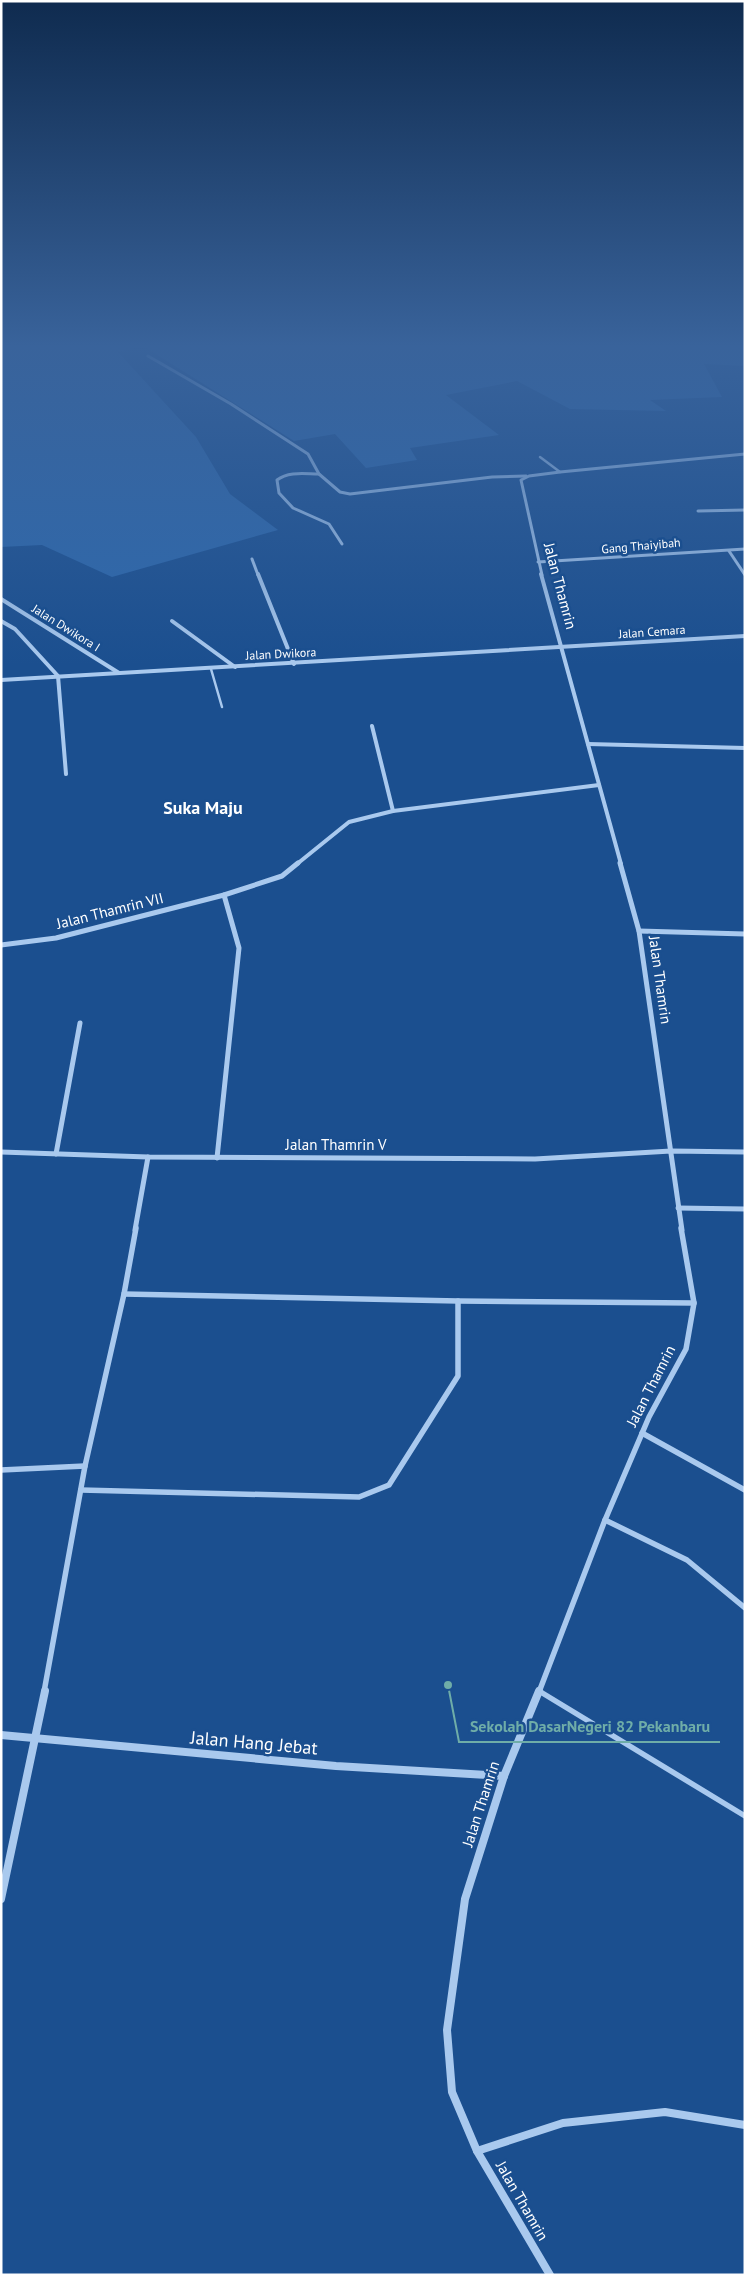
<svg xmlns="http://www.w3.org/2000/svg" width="746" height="2276" font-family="'PT Sans',sans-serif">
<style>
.green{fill:#2e69ad}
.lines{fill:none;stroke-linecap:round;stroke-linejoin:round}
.service-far1{stroke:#a9c9ee;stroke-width:2.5}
.service{stroke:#a9c9ee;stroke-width:5.5}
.minor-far4{stroke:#a9c9ee;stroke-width:3}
.minor-far3{stroke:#a9c9ee;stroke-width:4}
.minor-far2{stroke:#a9c9ee;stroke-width:5}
.minor-far1{stroke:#a9c9ee;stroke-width:5.5}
.minor{stroke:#a9c9ee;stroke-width:8}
.labels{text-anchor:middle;stroke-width:5;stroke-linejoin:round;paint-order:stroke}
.far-street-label{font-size:12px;fill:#fff;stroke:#1b4f8f}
.street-label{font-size:15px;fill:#fff;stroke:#1b4f8f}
.quarter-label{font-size:18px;font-weight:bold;fill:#fff;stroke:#1b4f8f}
.near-street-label{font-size:18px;fill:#fff;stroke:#1b4f8f}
.leader{fill:none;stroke:#6fada8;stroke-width:2}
.callout-dot{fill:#6fada8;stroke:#1b4f8f;stroke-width:2}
.callout-label{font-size:16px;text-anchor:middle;font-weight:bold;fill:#6fada8;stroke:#1b4f8f;stroke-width:5;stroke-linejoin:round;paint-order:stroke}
</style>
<rect width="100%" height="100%" fill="#1b4f8f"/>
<!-- green -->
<polygon class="green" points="1,346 745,346 745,366 704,364 722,397 650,400 666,411 570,409 517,381 446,395 499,435 410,448 417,460 366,468 335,434 294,441 143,346 118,352 196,437 230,494 278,530 112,577 42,545 1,547"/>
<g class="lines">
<!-- service-far1 -->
<g class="service-far1">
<polyline points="540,457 560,472"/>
<polyline points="211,669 222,707"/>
</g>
<!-- service -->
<polyline class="service" points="539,1691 745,1816"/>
<!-- minor-far4 -->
<g class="minor-far4">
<polyline points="148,356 231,404 308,454 319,474 340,492 350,494 492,477 526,476"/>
<path d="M319 474C305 474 289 471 277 480L279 493 293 508 329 524 342 544"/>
<polyline points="698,511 745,510"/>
<polyline points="729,551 745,575"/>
<polyline points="252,559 258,575"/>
<polyline points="538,562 745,549"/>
<polyline points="542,575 521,480 529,476 560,472 745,454"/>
</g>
<!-- minor-far3 -->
<g class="minor-far3">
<polyline points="258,574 294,664"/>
<polyline points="541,574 621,864"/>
<polyline points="1,599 119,673"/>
<polyline points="1,621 15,629 58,676 66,774"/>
<polyline points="172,621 235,667"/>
<polyline points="1,680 745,636"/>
<polyline points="372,726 393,811"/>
<polyline points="588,744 745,748"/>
<polyline points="297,864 349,822 393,811 599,785"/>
</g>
<!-- minor-far2 -->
<g class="minor-far2">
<polyline points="620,863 639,931 682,1230"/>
<polyline points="639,931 745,934"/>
<polyline points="1,945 56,938 224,895 282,876 298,863"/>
<polyline points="1,1152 148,1157 535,1159 671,1151 745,1152"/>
<polyline points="56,1154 80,1023"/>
<polyline points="217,1158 239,948 224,895"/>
<polyline points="678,1208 745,1209"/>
<polyline points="135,1230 148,1157"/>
</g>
<!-- minor-far1 -->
<g class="minor-far1">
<polyline points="124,1294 458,1301 694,1303"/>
<polyline points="642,1433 745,1490"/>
<polyline points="1,1470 85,1466"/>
<polyline points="81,1490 359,1497 389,1485 458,1376 458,1301"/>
<polyline points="605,1520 687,1560 745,1608"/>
<polyline points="44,1692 85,1466 124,1294 136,1228"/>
<polyline points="539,1692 605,1520 649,1417 686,1349 694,1303 681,1228"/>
</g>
<!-- minor -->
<g class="minor">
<polyline points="539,1691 504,1776 465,1899 447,2030 452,2092 477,2151 550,2275"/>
<polyline points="1,1735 336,1766 504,1776"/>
<polyline points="1,1899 45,1691"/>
<polyline points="477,2151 563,2123 665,2112 745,2125"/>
</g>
</g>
<!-- sky -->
<linearGradient id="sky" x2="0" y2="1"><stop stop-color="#0f2b4f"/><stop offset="0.52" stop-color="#39639b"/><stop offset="1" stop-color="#39639b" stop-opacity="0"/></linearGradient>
<rect width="746" height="665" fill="url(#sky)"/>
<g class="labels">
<!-- far-street labels -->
<g class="far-street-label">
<text transform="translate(641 546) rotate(-5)" y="4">Gang Thaiyibah</text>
<text transform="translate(66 628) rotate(32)" y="4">Jalan Dwikora I</text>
<text transform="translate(652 632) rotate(-4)" y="4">Jalan Cemara</text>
<text transform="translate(281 654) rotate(-3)" y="4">Jalan Dwikora</text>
</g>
<!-- street labels -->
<g class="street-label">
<text transform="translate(560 586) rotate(75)" y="5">Jalan Thamrin</text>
<text transform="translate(110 911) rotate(-14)" y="5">Jalan Thamrin VII</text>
<text transform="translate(660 980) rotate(82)" y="5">Jalan Thamrin</text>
<text x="336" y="1150">Jalan Thamrin V</text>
<text transform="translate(651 1386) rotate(-63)" y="5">Jalan Thamrin</text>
<text transform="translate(481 1804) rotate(-72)" y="5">Jalan Thamrin</text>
<text transform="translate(522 2201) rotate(60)" y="5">Jalan Thamrin</text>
</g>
<!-- quarter labels -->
<g class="quarter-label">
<text x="203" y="814">Suka Maju</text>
</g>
<!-- near-street labels -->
<g class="near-street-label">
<text transform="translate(254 1743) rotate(5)" y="6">Jalan Hang Jebat</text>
</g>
</g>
<!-- callouts -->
<path class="leader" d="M448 1685L459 1742H720"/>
<circle class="callout-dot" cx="448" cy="1685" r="5"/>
<g class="callout-label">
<text x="590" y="1732">Sekolah DasarNegeri 82 Pekanbaru</text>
</g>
<!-- border -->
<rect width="746" height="2276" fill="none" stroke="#ffffff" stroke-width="5"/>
</svg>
